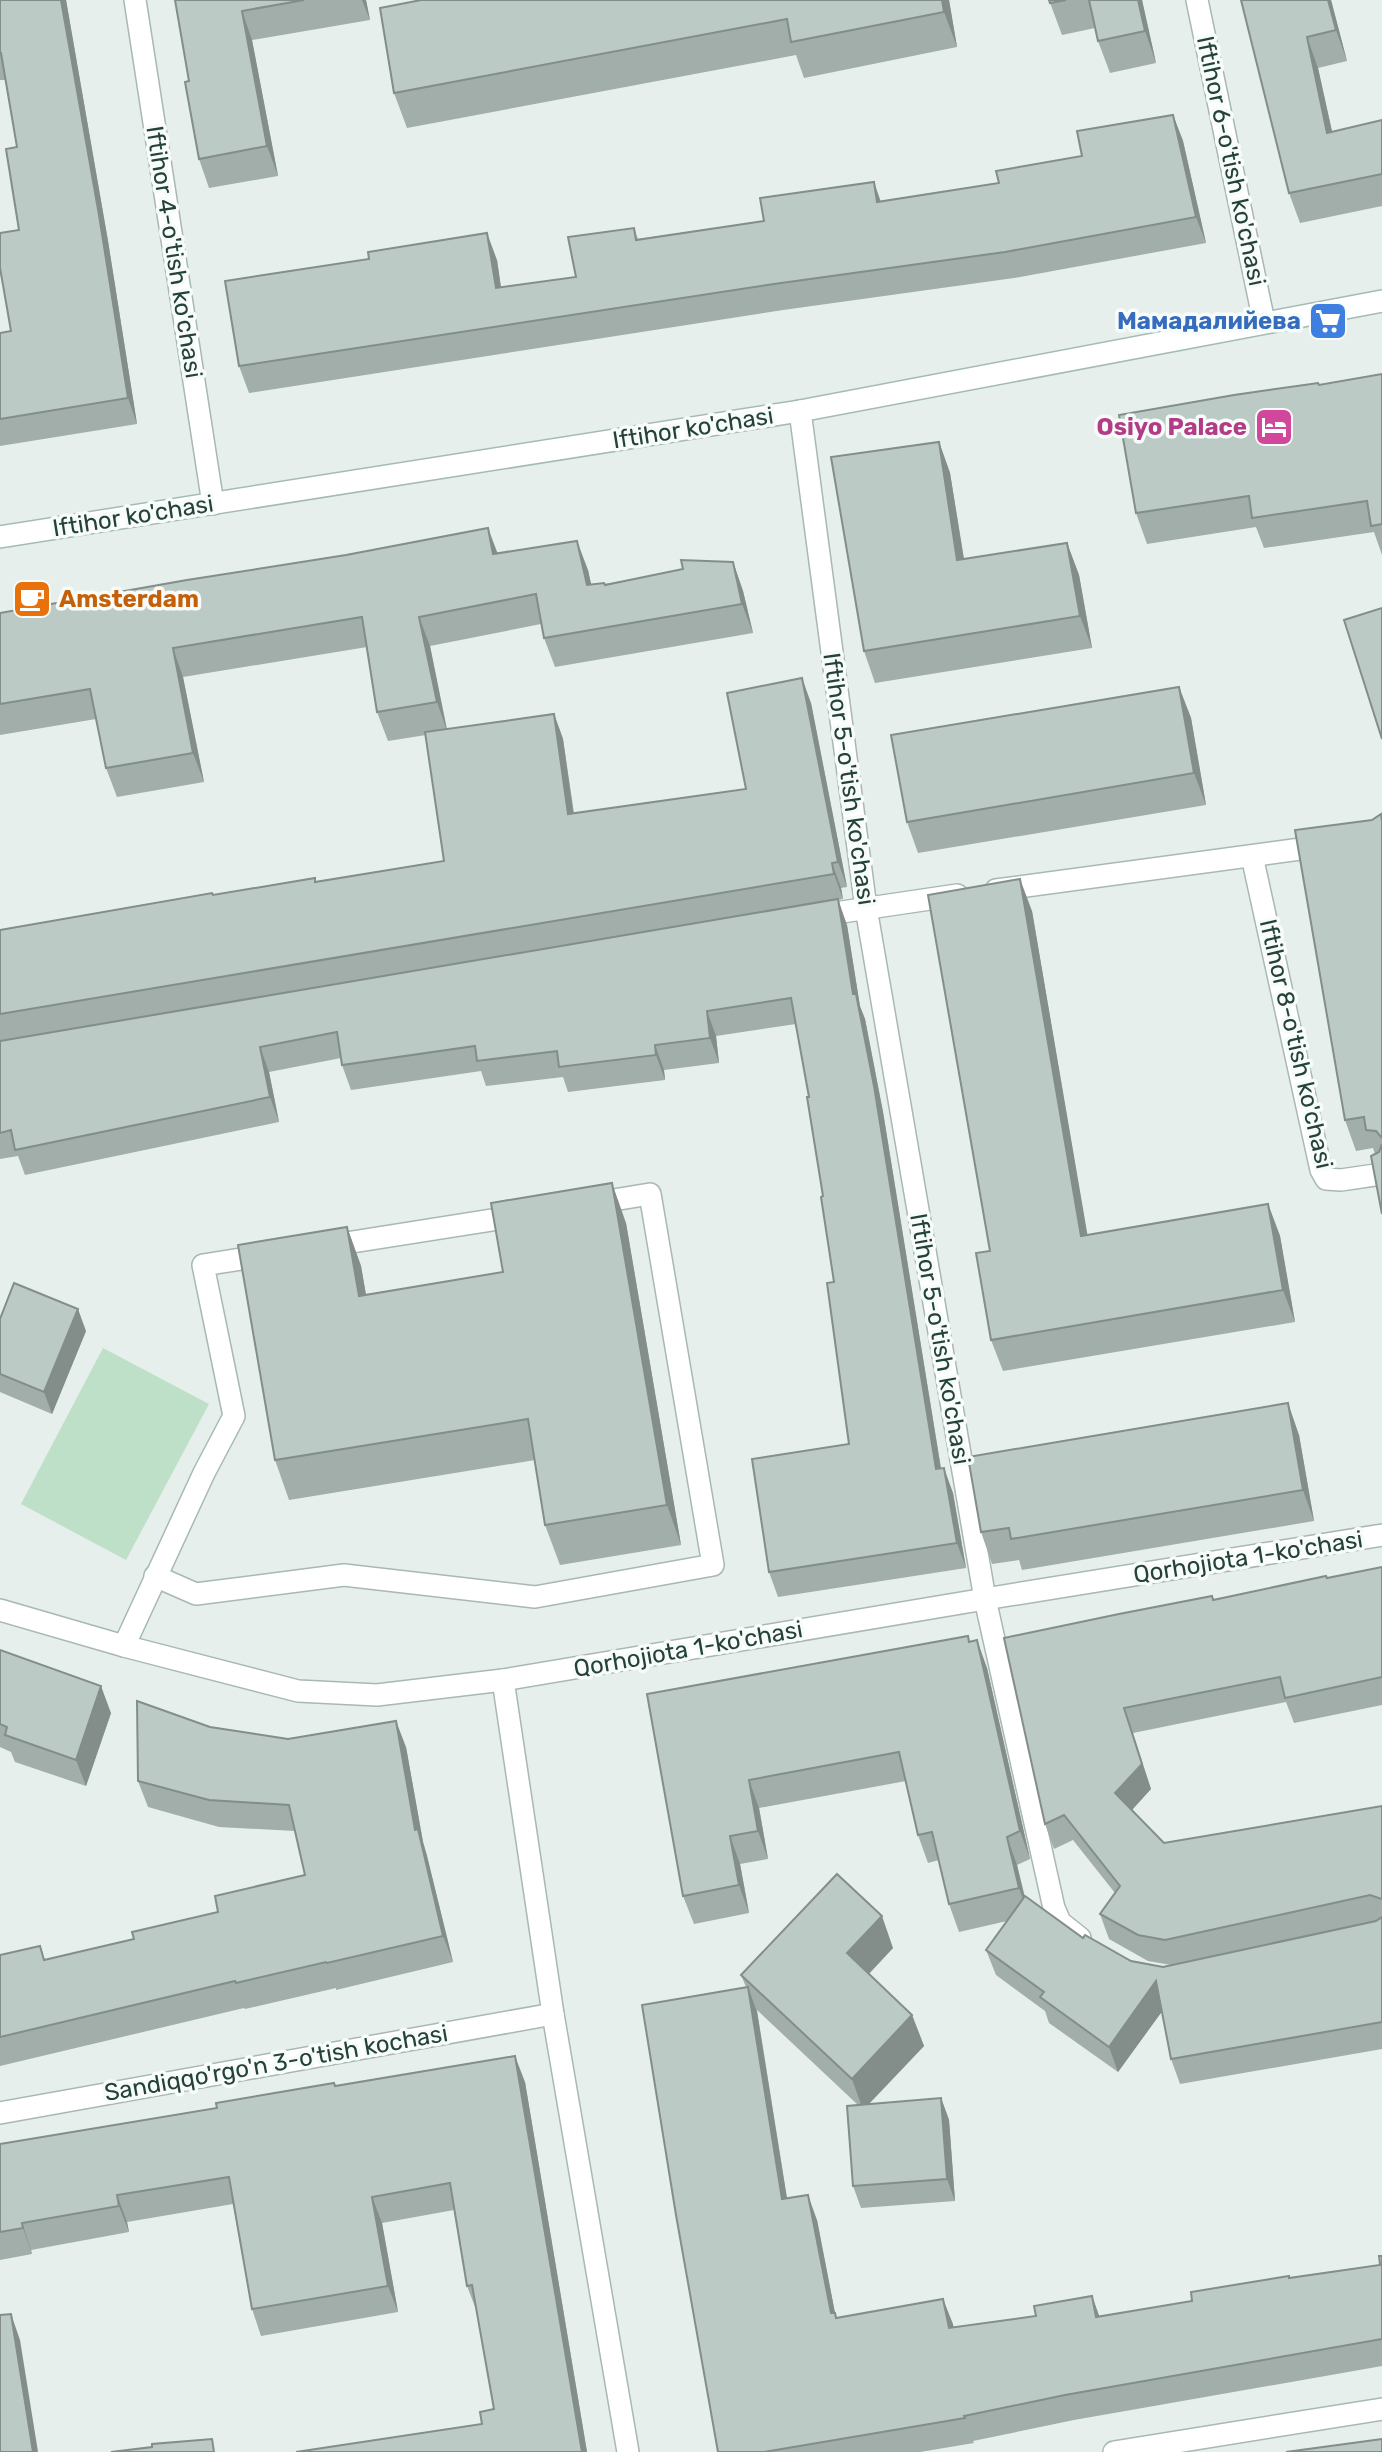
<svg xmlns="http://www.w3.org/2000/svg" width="1382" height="2452" font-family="Rubik,sans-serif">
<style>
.pitch{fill:#bfe0c8}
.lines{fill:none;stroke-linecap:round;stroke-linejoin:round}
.lane-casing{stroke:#a8b8b2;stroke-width:24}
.street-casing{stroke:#a8b8b2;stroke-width:24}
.secondary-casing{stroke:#a4bbb3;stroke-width:24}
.lane{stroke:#fff;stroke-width:21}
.street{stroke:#fff;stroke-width:21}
.secondary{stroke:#fff;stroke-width:21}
.wall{fill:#a1aea9}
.shaded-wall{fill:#838d89}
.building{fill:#bbcac4;stroke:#838d89;stroke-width:2}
.labels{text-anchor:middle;stroke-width:7;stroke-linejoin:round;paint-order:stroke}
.street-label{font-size:24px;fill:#24423a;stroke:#f7fbf9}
.shop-label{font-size:24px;font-weight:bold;fill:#366cbe;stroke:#f7fbf9;text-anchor:end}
.hotel-label{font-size:24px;font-weight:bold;fill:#b23c85;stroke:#f7fbf9;text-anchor:end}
.food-label{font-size:24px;font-weight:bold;fill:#c56008;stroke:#f7fbf9;text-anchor:start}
</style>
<rect width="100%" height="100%" fill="#e6efeb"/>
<!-- pitch -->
<polygon class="pitch" points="103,1348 209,1404 126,1560 21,1504"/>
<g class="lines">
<defs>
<g id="lane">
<polyline points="327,1246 523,1215"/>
<polyline points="155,1576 196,1594 344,1575 535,1597 713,1565 650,1194 589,1204"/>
<polyline points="124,1646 204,1473 234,1416 203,1265 267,1255"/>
</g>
<g id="street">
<polyline points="135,0 213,504"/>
<polyline points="1197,0 1264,322"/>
<polyline points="800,411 866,908 985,1599 1054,1908 1060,1922 1080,1938"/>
<polyline points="1252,856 1321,1170 1326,1179 1341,1180 1382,1174"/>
<polyline points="996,890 1382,838"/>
<polyline points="815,916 957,895"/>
<polyline points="0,1610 124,1646 298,1691 377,1695 503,1680 985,1599 1382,1535"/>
<polyline points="503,1680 553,2014 628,2452"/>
<polyline points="0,2113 553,2014"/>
<polyline points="1114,2452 1382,2409"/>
</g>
<polyline id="secondary" points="0,537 800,411 1382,301"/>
</defs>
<!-- lane casing -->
<use href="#lane" class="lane-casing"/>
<!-- street casing -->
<use href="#street" class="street-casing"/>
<!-- secondary casing -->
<use href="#secondary" class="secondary-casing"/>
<!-- lane -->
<use href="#lane" class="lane"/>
<!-- street -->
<use href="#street" class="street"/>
<!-- secondary -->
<use href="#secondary" class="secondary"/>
</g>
<!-- wall -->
<g class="wall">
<polygon points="0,0 66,0 108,241 137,424 0,446 0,333 11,331 19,230 17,147 5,80 0,80"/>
<polygon points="175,0 366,0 370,20 252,40 278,176 209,188 199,159 189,81"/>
<polygon points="421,0 949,0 957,47 804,78 796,55 407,128 394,93"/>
<polygon points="1049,0 1142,0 1156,63 1110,73 1098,41 1095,28 1062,35"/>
<polygon points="1241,0 1331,0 1347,61 1318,68 1332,132 1382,120 1382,206 1300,223 1289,193"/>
<polygon points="1173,115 1183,141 1206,243 1014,278 783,310 249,393 239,366 497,260 501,288 576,277 634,228 638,239 764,221 999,183 1082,156"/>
<polygon points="1382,374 1382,555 1374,532 1264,548 1256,527 1147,544 1136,513 1319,385"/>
<polygon points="939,442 950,473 964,559 1067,543 1079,575 1092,648 875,683 864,651"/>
<polygon points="497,554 588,570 591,585 605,584 733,562 743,591 753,633 555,667 544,638 541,624 430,646 447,729 554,714 563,739 574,813 746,789 811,703 847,887 841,888 843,899 0,1041 0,930 213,895 316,882 444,861 426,735 388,741 377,712 367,647 183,677 204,782 117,797 106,768 96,719 0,735 0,613"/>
<polygon points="1179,687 1191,718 1206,805 918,853 907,822"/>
<polygon points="1382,818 1382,1214 1375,1154 1373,1148 1356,1151 1345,1120 1372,820"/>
<polygon points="1032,911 1087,1235 1268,1204 1280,1236 1295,1322 1003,1371 991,1340 990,1251"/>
<polygon points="847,925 860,1007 865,1019 883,1112 941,1468 953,1493 966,1568 778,1597 769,1572 849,1444 834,1282 809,1097 796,1024 716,1036 719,1063 664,1070 665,1080 568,1092 563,1077 486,1086 481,1071 351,1090 342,1065 341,1058 269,1072 279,1122 25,1175 18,1156 0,1159 0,1041"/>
<polygon points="626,1223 681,1545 560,1565 545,1525 535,1460 289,1500 275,1460 347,1227 361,1266 366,1295 503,1272"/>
<polygon points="0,1319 86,1331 52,1414 0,1392"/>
<polygon points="1299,1435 1314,1521 1022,1570 1019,1560 992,1564 981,1532"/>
<polygon points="1382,1567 1382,1705 1294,1723 1286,1702 1133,1733 1151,1789 1131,1810 1164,1843 1382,1806 1382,2049 1180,2084 1171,2059 1162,2011 1118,2072 1049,2023 1045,2011 996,1975 986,1950 1007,1921 959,1932 949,1904 939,1860 928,1863 918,1835 906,1781 759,1808 768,1859 740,1864 749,1913 694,1924 683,1896 647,1694 968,1636 970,1642 987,1668 1030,1859 1017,1865 1025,1897 1083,1938 1131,1961 1163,1967 1171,1965 1148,1961 1109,1939 1100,1914 1115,1893 1073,1840 1054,1849 1045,1824 1004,1638 1212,1596 1214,1600"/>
<polygon points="0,1650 111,1713 86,1786 15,1762 11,1752 0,1747"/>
<polygon points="210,1727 288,1739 406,1747 423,1842 427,1856 453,1962 336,1990 336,1988 245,2009 244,2008 0,2066 0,1955 45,1960 134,1939 218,1912 305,1875 295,1831 219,1827 148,1807 138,1781"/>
<polygon points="893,1948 869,1974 912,2015 924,2046 869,2104 941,2098 949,2120 955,2201 861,2208 853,2186 858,2105 757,2010 787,2198 817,2220 835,2313 837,2318 943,2299 953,2327 1036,2316 1092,2296 1099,2316 1192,2301 1289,2278 1380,2265 1382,2256 1382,2366 1074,2420 973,2441 974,2443 920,2452 718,2452 746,1987 741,1975"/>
<polygon points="525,2082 587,2452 482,2424 494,2409 477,2312 467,2286 454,2210 382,2223 398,2312 261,2336 252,2309 233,2204 127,2222 129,2232 31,2250 32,2254 0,2260 0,2144 217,2108 334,2083 336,2086"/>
</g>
<!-- shaded-wall -->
<g class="shaded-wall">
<polygon points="61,0 66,0 108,241 137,424 128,398"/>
<polygon points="362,0 366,0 370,20"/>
<polygon points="942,0 949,0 957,47 944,12"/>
<polygon points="1138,0 1142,0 1156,63 1145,31"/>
<polygon points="1328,0 1331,0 1347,61 1336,30"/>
<polygon points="242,11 252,40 278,176 267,146"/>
<polygon points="1307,37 1318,68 1339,163 1327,133"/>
<polygon points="1173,115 1183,141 1206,243 1196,217"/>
<polygon points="874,182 883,208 877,202"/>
<polygon points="487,233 497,260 505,315 496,288"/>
<polygon points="939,442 950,473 969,591 957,560"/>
<polygon points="488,528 499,557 493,554"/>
<polygon points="577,541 588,570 598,615 587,585"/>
<polygon points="1067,543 1079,575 1092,648 1080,616"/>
<polygon points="733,562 743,591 753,633 742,604"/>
<polygon points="419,617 430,646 447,731 437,702"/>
<polygon points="173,648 183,677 204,782 193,753"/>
<polygon points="802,678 811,703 847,887 838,862"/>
<polygon points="1179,687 1191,718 1206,805 1194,773"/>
<polygon points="554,714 563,739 577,839 568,814"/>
<polygon points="832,863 841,888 843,899 834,874"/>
<polygon points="1020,879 1032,911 1093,1267 1081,1236"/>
<polygon points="838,899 847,925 860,1006 865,1019 883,1112 945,1494 936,1469 853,994"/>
<polygon points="707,1011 716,1036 719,1063 710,1038"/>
<polygon points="655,1045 664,1070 665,1080 656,1055"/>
<polygon points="260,1047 269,1072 279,1122 270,1097"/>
<polygon points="612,1183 626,1223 681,1545 667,1505"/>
<polygon points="1268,1204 1280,1236 1295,1322 1283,1290"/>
<polygon points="347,1227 361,1266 373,1336 359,1296"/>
<polygon points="78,1309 86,1331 52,1414 44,1392"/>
<polygon points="1288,1403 1299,1435 1314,1521 1303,1490"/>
<polygon points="944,1468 953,1493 966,1568 957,1543"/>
<polygon points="977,1640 987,1668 1030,1859 1020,1831"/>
<polygon points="101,1686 111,1713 86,1786 76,1760"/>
<polygon points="1124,1708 1151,1789 1124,1819 1115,1793"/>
<polygon points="396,1721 406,1747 423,1842 427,1856 453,1962 443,1936 415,1830"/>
<polygon points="749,1780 759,1808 768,1859 758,1831"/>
<polygon points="730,1836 740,1864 749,1913 739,1885"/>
<polygon points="1007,1837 1017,1865 1029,1916 1019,1888"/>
<polygon points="882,1916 893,1948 858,1985 847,1953"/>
<polygon points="1156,1981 1166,2006 1118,2072 1109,2047"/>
<polygon points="748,1987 757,2012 791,2224 782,2199"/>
<polygon points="912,2015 924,2046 863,2110 852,2079"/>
<polygon points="515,2056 525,2082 587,2452 582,2452"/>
<polygon points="941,2098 949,2120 955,2201 947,2179"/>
<polygon points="117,2195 127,2222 129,2232 119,2206"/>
<polygon points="808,2195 817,2220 835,2313 844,2338 831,2313"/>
<polygon points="372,2197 382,2223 398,2312 388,2286"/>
<polygon points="22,2223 31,2250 32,2254 23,2228"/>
<polygon points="1092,2296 1101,2321 1096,2317"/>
<polygon points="943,2299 953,2324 958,2353 949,2328"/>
<polygon points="11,2314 20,2340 38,2452 33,2452"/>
</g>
<!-- building -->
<g class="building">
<polygon points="0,0 61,0 99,215 128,398 0,419 0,333 11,331 0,268 0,233 19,230 6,149 17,147 1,53 0,53"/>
<polygon points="175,0 304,0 242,11 267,146 199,159 185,82 189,81"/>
<polygon points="421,0 942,0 944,12 791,42 787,19 394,93 380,8"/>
<polygon points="1049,0 1066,0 1050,3"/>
<polygon points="1089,0 1138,0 1145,31 1098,41"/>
<polygon points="1241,0 1328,0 1336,30 1307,37 1327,133 1382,120 1382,174 1289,193"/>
<polygon points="1173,115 1196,217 1005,252 774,284 239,366 225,281 369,259 368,252 487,233 496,288 576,277 568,237 634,228 636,240 764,221 760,198 874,182 877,202 999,183 996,171 1082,156 1077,131"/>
<polygon points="1382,374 1382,524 1371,526 1367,501 1252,518 1249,496 1136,513 1119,415 1234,395 1318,383 1319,385"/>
<polygon points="939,442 957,560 1067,543 1080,616 864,651 831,457"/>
<polygon points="488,528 493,554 577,541 587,585 604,583 605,585 683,569 681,560 733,562 742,604 544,638 536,594 419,617 437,702 377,712 362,617 173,648 193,753 106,768 90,689 0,704 0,613 187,580 346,555"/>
<polygon points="1382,608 1382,739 1344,620"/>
<polygon points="802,678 838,862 832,863 834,874 0,1014 0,930 212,893 213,895 315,878 315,882 444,861 425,732 554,714 568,814 746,789 727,693"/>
<polygon points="1179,687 1194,773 907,822 891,735"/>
<polygon points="1381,814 1382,821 1382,1138 1376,1131 1366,1130 1364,1117 1345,1120 1295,830 1372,820"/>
<polygon points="1020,879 1081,1236 1268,1204 1283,1290 991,1340 976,1253 990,1251 928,895"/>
<polygon points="838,899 853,994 856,994 874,1086 936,1469 944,1468 957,1543 769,1572 752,1459 849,1444 827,1283 834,1282 821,1197 823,1196 807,1097 809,1097 791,998 707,1011 710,1038 655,1045 656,1055 559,1067 557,1051 477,1061 475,1046 342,1065 337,1032 260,1047 270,1097 15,1150 11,1130 0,1133 0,1041"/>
<polygon points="1382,1144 1382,1214 1371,1156 1379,1152"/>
<polygon points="612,1183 667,1505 545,1525 528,1419 275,1460 238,1245 347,1227 359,1296 503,1272 491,1203"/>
<polygon points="14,1283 78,1309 44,1392 0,1374 0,1319"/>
<polygon points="1288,1403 1303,1490 1011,1539 1009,1528 981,1532 968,1457"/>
<polygon points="1382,1567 1382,1677 1285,1698 1280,1677 1124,1708 1142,1764 1115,1793 1164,1843 1382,1806 1382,1899 1370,1895 1165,1940 1138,1935 1100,1914 1120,1886 1064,1815 1045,1824 1004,1638 1119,1614 1212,1596 1213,1600 1326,1576 1327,1578"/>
<polygon points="968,1636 969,1642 977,1640 1020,1831 1007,1837 1019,1888 949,1904 932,1832 918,1835 899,1752 749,1780 758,1831 730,1836 739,1885 683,1896 647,1694"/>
<polygon points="0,1650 101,1686 76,1760 5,1735 7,1727 0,1724"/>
<polygon points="137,1701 210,1727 288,1739 396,1721 415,1830 418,1829 443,1936 327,1963 326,1962 236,1983 235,1981 0,2037 0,1955 40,1946 44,1960 134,1939 132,1932 218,1912 215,1896 305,1875 289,1805 209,1800 138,1781"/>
<polygon points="837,1874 882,1916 847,1953 912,2015 852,2079 741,1975"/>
<polygon points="1025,1896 1083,1938 1085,1935 1131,1961 1163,1967 1376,1921 1382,1917 1382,2022 1171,2059 1156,1981 1109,2047 1040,1997 1044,1992 986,1950"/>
<polygon points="748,1987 782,2199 808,2195 831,2313 835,2313 836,2318 943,2299 949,2328 1036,2316 1034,2306 1092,2296 1096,2317 1192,2301 1191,2292 1289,2276 1289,2278 1380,2265 1379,2256 1382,2256 1382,2339 1065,2395 964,2416 965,2418 764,2452 718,2452 676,2215 642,2005"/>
<polygon points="515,2056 582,2452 296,2452 482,2424 480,2412 494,2409 472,2285 467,2286 450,2183 372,2197 388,2286 252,2309 229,2177 117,2195 119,2206 22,2223 23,2228 0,2232 0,2144 217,2108 216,2103 334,2083 335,2086"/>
<polygon points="941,2098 947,2179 853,2186 847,2106"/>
<polygon points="11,2314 33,2452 0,2452 0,2315"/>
<polygon points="212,2439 214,2452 111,2452 152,2447 152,2444"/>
<polygon points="1382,2439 1382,2452 1286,2452"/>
</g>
<!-- icons -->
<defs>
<symbol id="supermarket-square" viewBox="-11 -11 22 22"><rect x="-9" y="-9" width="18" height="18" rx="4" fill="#3f7fe0" stroke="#f7fbf9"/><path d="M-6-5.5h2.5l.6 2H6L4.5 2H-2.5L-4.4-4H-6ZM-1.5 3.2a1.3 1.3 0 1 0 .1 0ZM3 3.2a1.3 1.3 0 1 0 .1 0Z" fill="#fff"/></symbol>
<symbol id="hotel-square" viewBox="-11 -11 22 22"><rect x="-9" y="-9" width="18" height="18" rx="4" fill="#d1479c" stroke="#f7fbf9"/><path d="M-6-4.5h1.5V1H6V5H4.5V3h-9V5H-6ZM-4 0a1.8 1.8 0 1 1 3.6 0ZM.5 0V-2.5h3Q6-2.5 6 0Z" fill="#fff"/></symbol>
<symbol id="cafe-square" viewBox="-11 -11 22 22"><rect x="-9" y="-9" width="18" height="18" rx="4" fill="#e8710a" stroke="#f7fbf9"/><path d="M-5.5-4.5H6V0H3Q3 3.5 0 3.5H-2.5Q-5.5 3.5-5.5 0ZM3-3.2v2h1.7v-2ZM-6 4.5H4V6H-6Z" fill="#fff"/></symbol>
</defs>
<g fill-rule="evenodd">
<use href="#supermarket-square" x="1306" y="299" width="44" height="44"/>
<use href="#hotel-square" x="1252" y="405" width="44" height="44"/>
<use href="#cafe-square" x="10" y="577" width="44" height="44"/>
</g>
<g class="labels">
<!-- street labels -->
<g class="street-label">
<text transform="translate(1231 161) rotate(78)" y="8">Iftihor 6-o'tish ko'chasi</text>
<text transform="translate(174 252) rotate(81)" y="8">Iftihor 4-o'tish ko'chasi</text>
<text transform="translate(693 428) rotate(-9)" y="8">Iftihor ko'chasi</text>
<text transform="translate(133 516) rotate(-9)" y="8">Iftihor ko'chasi</text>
<text transform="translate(849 779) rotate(82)" y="8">Iftihor 5-o'tish ko'chasi</text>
<text transform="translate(1296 1044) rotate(77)" y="8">Iftihor 8-o'tish ko'chasi</text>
<text transform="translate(940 1339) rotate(80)" y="8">Iftihor 5-o'tish ko'chasi</text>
<text transform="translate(1248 1557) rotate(-9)" y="8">Qorhojiota 1-ko'chasi</text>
<text transform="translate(688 1649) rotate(-10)" y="8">Qorhojiota 1-ko'chasi</text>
<text transform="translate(276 2063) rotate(-10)" y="8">Sandiqqo'rgo'n 3-o'tish kochasi</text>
</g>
<!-- shop labels -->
<g class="shop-label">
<text x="1301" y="329">Мамадалийева</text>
</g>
<!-- hotel labels -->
<g class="hotel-label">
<text x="1247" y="435">Osiyo Palace</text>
</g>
<!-- food labels -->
<g class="food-label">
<text x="59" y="607">Amsterdam</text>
</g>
</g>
</svg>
